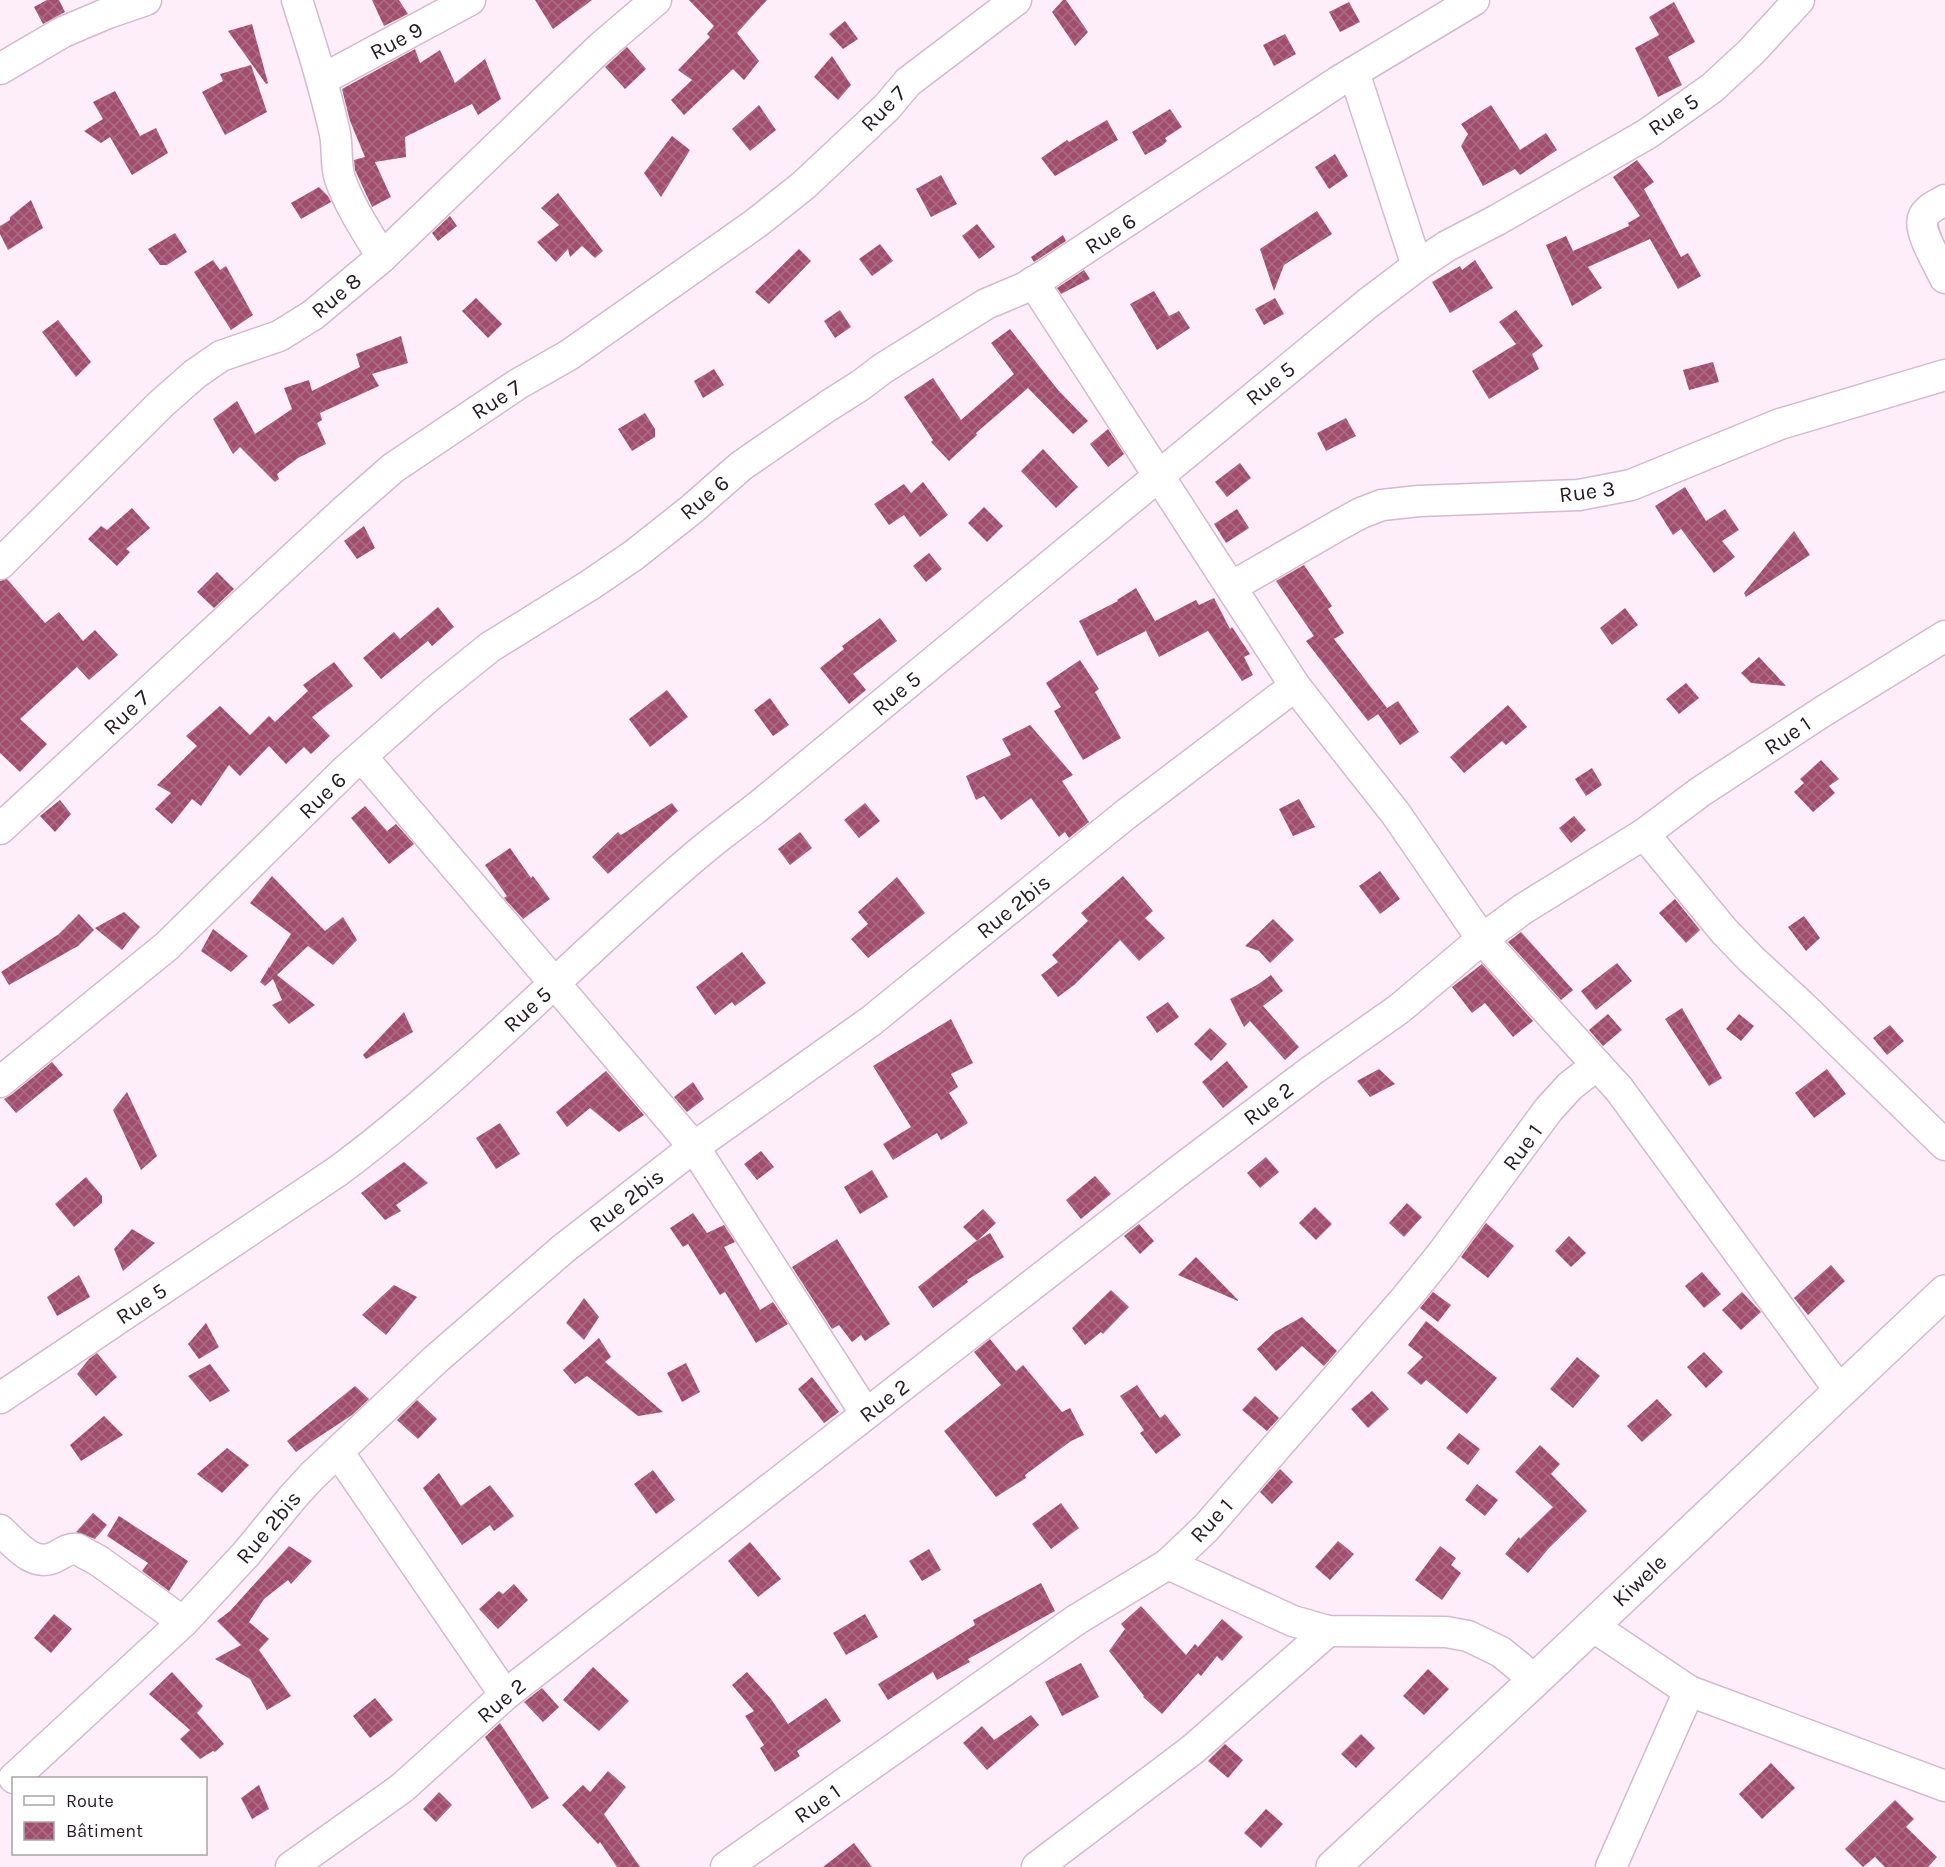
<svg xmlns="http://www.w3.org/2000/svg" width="1945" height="1867" font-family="Karla,sans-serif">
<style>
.building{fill:url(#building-cross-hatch)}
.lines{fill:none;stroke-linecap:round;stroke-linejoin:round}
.minor-casing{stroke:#d4bace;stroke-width:33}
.tertiary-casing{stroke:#d4bace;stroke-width:36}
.minor{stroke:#fff;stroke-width:30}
.tertiary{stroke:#fff;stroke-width:33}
.labels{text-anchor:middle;stroke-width:6;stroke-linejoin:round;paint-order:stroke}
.street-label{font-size:22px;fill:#261c24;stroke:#fff}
</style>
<defs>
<pattern id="building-cross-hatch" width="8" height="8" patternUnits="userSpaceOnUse" patternTransform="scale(1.5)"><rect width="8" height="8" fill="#a24d6b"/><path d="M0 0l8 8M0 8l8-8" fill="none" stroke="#aa6e84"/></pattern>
</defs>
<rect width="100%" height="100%" fill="#feeefa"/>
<!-- building -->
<g class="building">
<polygon points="47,0 59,0 65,12 43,24 34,7"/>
<polygon points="372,0 399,0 408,14 384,26"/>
<polygon points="535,0 592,0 553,29"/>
<polygon points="689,0 767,0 737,33 759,61 744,80 733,69 684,115 671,100 692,80 678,70 710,37 707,34 714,26"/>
<polygon points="1063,0 1066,0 1088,32 1075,46 1052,12"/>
<polygon points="1349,2 1360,22 1340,32 1329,12"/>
<polygon points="1674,2 1695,42 1668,57 1682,85 1658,97 1635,48 1659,35 1649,17"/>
<polygon points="845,21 858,39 843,49 829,34"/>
<polygon points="252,24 268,83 266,84 228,31"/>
<polygon points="1285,34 1296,54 1274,66 1263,45"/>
<polygon points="627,47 646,69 625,89 605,67"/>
<polygon points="415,49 420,63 440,50 455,83 485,59 501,99 478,115 472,104 405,137 406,157 375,162 391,197 372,207 355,170 354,160 365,157 350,121 342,89"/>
<polygon points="832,56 851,85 838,100 814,77"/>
<polygon points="251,65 267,112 225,135 202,92 223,81 220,74"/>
<polygon points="115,91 140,136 156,128 168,153 132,175 110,137 101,143 84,131 103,119 93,102"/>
<polygon points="759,105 776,130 750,151 732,129"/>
<polygon points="1491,105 1520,150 1546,133 1557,150 1520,175 1515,169 1483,186 1461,146 1468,134 1461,124"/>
<polygon points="1170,109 1182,127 1165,138 1167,141 1163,145 1145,155 1132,132"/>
<polygon points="1107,120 1118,140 1055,176 1041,158 1067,140 1069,142"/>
<polygon points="672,136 690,150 661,197 644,173"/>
<polygon points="1335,154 1348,176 1329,189 1315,167"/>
<polygon points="1637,160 1654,182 1644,189 1681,257 1688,253 1701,276 1678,289 1650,239 1588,267 1602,288 1572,306 1546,245 1566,236 1573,251 1629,226 1628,223 1640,216 1613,177"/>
<polygon points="941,175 957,204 931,217 916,189"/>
<polygon points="319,187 328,196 331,202 301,219 291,203"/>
<polygon points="558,193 603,251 595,258 582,246 570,257 568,249 556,262 537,242 559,225 541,208"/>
<polygon points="31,200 43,228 8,250 0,234 0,226 10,220 10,217"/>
<polygon points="1317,211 1332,234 1284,265 1274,291 1260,249"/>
<polygon points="450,216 457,226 438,241 432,233"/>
<polygon points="977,224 995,247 979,259 962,236"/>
<polygon points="175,233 187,252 167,265 160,265 148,249"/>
<polygon points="1063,235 1066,241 1034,262 1031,257"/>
<polygon points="880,244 893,261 872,276 859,259"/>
<polygon points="799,249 811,261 769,304 755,292"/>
<polygon points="213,260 220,270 226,266 253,315 231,330 194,272"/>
<polygon points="1475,260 1493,288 1450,313 1432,282 1460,266 1462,270"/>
<polygon points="1084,270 1090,279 1061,294 1057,288"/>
<polygon points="1154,291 1169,316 1179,311 1190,328 1157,350 1130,304"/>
<polygon points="476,298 502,324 488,338 462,311"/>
<polygon points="1275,298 1284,314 1264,325 1255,309"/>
<polygon points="840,310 851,327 835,338 824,321"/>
<polygon points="1516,310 1543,346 1532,354 1539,369 1489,399 1472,371 1516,344 1499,322"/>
<polygon points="58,320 91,362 76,377 42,332"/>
<polygon points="1010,329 1058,390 1088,421 1073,434 1028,388 976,433 977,435 949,461 931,442 933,440 904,397 933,378 961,420 1014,374 991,343"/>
<polygon points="401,336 408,363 372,374 379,386 320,413 322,420 317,423 326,444 298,458 277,474 279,479 275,482 240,447 233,454 213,419 237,401 255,434 292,409 284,388 309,380 312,391 360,367 356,354"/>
<polygon points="1713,362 1719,382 1689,390 1683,370"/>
<polygon points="714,369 724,385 703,398 694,381"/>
<polygon points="645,413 655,429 655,437 632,451 618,429"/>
<polygon points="1346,418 1356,436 1326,451 1317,433"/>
<polygon points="1108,429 1124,454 1108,467 1090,444"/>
<polygon points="1043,449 1078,487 1056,508 1021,471"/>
<polygon points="1240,463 1251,478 1227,497 1215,482"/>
<polygon points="923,482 948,515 920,537 904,515 889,525 874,504 904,484 911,493"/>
<polygon points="1685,487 1706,521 1725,509 1739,530 1722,541 1735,557 1714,573 1681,529 1673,535 1655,506"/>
<polygon points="984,507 1003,526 987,542 968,523"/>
<polygon points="132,508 150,528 126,549 130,552 117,566 88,539 101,526 107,530"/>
<polygon points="1237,509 1249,528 1226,543 1214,524"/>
<polygon points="364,526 375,548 357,559 344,541"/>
<polygon points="1794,531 1810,555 1746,597 1744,593"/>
<polygon points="929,553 942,569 926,582 913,566"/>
<polygon points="1304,565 1332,606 1328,609 1344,633 1334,639 1387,708 1368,721 1306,641 1314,636 1276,581"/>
<polygon points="217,572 234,589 214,608 197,592"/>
<polygon points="7,579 45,623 59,612 83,641 95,630 118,655 89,680 77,667 20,719 47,744 20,772 0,753 0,581"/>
<polygon points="1136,588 1155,621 1196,600 1199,605 1214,598 1230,629 1232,627 1250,654 1244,657 1253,675 1242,681 1208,631 1159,657 1146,631 1097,656 1079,621 1118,601 1117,600"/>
<polygon points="438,607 454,627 432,646 428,641 381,679 363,658 394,632 400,639"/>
<polygon points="1625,608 1638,625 1612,645 1600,628"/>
<polygon points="880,618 897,641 853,674 866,690 849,704 820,668 844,649 842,646"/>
<polygon points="1759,657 1786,686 1751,683 1741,673"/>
<polygon points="1080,660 1099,689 1095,692 1121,738 1083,760 1054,711 1061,707 1046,683"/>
<polygon points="334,662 353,686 312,717 330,736 311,754 304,747 286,764 269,746 240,776 229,765 201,806 192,799 172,824 155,809 171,793 157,785 197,746 186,736 220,706 250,735 269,716 275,722 308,691 303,685"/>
<polygon points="1686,683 1699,698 1679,714 1666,699"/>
<polygon points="667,690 688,717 650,747 629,719"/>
<polygon points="770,698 789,725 773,736 754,710"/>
<polygon points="1398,701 1419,732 1400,745 1378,714"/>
<polygon points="1508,705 1527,727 1506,745 1502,741 1464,773 1450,757"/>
<polygon points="1030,725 1073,775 1062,781 1089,822 1069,838 1065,832 1059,837 1031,798 1001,820 984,796 976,800 966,776 1011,755 1002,739"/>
<polygon points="1821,760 1839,779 1829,786 1835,793 1813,812 1794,792 1804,783 1800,779"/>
<polygon points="1592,768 1602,785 1586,796 1575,779"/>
<polygon points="1299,799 1315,827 1293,836 1279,809"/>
<polygon points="60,800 71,814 55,832 40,816"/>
<polygon points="672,803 678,811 608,874 592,857 618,832 621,835"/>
<polygon points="865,803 880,821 859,838 844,820"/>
<polygon points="365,806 387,831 396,824 414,844 389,864 351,818"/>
<polygon points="1574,816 1586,830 1571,843 1559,828"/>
<polygon points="800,832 812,848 790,865 778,849"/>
<polygon points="510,848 531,878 533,876 550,899 523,919 504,898 507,896 485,865"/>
<polygon points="1380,871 1400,899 1380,914 1359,886"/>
<polygon points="272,876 325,931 343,917 357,940 333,965 308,946 277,975 315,1005 289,1024 272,1005 282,1000 273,979 265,986 260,982 268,969 268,967 269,968 291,934 250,903"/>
<polygon points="1123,876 1153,911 1145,918 1165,938 1139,961 1120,940 1074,985 1058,997 1041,975 1058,962 1052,955 1088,921 1081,913"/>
<polygon points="897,877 925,913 868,958 851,939 868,924 858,912"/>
<polygon points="1675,899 1700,930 1686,943 1659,913"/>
<polygon points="124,912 140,927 122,950 95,928"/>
<polygon points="79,914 94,930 78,946 9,985 1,972 59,934"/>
<polygon points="1804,916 1820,938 1806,951 1788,927"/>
<polygon points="1273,919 1294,940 1270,963 1259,951 1245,946"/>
<polygon points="213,929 248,956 231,972 201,951"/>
<polygon points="1521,932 1573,990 1561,1000 1508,942"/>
<polygon points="742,952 766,983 735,1006 732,1002 715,1015 696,987"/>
<polygon points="1617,963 1632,981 1596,1010 1581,991"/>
<polygon points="1482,964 1533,1021 1513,1037 1485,1003 1472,1013 1452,987"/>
<polygon points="1271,975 1283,991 1263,1006 1299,1047 1285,1060 1250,1021 1244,1027 1230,999 1257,985"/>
<polygon points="1168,1002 1179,1017 1157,1033 1146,1017"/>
<polygon points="1682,1008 1722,1078 1709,1086 1665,1019"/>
<polygon points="404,1012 413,1032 366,1059 363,1055"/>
<polygon points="1608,1014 1622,1030 1603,1046 1589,1030"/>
<polygon points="1739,1014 1754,1026 1741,1041 1726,1029"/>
<polygon points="951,1019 973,1063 951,1074 958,1087 949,1093 968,1123 941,1140 937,1133 893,1160 883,1144 911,1127 873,1066"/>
<polygon points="1890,1025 1904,1041 1887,1055 1873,1038"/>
<polygon points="1210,1028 1227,1044 1211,1061 1194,1044"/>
<polygon points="1227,1061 1248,1087 1223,1108 1202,1082"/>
<polygon points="52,1062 63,1075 16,1113 4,1099 11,1095"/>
<polygon points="1379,1069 1395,1084 1370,1097 1357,1081"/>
<polygon points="1827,1069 1846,1094 1814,1118 1795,1093"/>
<polygon points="606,1071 644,1115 619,1132 590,1108 567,1127 556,1112"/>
<polygon points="693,1082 704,1099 687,1112 674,1097"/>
<polygon points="127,1092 157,1156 141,1170 113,1110"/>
<polygon points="500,1123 520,1154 496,1169 476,1138"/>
<polygon points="761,1151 774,1167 757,1180 744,1164"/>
<polygon points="1266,1157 1279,1172 1260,1188 1247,1173"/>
<polygon points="404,1162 428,1183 396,1205 401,1211 385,1220 361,1193"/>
<polygon points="872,1170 888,1197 860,1214 844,1187"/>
<polygon points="1095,1176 1111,1194 1081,1219 1066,1200"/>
<polygon points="86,1177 102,1196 102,1203 74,1227 55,1204"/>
<polygon points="1407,1203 1422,1217 1404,1237 1389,1223"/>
<polygon points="1315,1207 1332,1224 1316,1240 1299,1223"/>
<polygon points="983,1209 996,1223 977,1241 963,1227"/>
<polygon points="693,1213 707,1233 724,1225 735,1242 724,1247 760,1310 773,1302 788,1324 756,1343 725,1292 720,1295 688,1244 683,1247 670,1228"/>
<polygon points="1486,1223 1514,1246 1488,1278 1461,1257"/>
<polygon points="1139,1224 1154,1241 1140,1254 1124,1236"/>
<polygon points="132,1229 155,1243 123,1271 114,1249"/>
<polygon points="990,1233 1004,1257 967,1280 968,1282 933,1308 918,1287 975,1242"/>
<polygon points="1569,1236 1586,1253 1571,1267 1555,1251"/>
<polygon points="837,1239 890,1324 865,1341 861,1335 852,1342 839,1325 832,1329 792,1267"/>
<polygon points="1196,1257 1238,1300 1238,1301 1178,1275"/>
<polygon points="1831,1265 1845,1281 1808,1315 1794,1298"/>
<polygon points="1702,1272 1721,1294 1704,1308 1685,1286"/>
<polygon points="79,1275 90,1297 57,1316 47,1297"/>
<polygon points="394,1285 417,1297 386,1335 362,1315"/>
<polygon points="1111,1290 1129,1307 1103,1334 1101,1332 1085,1345 1072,1328"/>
<polygon points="1433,1292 1451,1305 1438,1322 1420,1308"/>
<polygon points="1742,1292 1761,1312 1741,1330 1722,1310"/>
<polygon points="584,1298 599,1317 584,1340 566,1323"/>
<polygon points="1302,1317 1337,1351 1324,1366 1302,1346 1276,1371 1257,1349 1275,1332"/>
<polygon points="1426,1321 1497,1378 1467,1414 1426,1380 1421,1385 1407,1373 1423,1357 1408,1345"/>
<polygon points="206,1323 219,1347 199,1359 188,1344"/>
<polygon points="599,1338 611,1357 605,1362 663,1412 638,1416 587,1376 575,1384 563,1370"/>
<polygon points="990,1339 1016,1371 1023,1365 1062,1412 1070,1408 1084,1435 1071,1441 1025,1475 1026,1478 996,1497 944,1431 1001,1385 974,1352"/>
<polygon points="1704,1352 1723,1372 1706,1388 1687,1367"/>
<polygon points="97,1353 117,1377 96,1396 77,1374 89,1359"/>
<polygon points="1577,1357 1600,1376 1573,1408 1550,1389"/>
<polygon points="686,1363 700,1392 682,1402 667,1373"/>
<polygon points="210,1364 230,1391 210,1402 188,1376"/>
<polygon points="812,1377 839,1412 824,1423 798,1389"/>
<polygon points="1137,1385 1160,1418 1165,1414 1181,1435 1156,1454 1140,1433 1144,1430 1120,1396"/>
<polygon points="355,1386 369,1399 352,1415 296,1452 287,1441"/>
<polygon points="1372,1391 1389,1409 1368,1428 1351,1409"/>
<polygon points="1255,1396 1279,1418 1267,1431 1242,1410"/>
<polygon points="1657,1399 1672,1415 1642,1442 1627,1426"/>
<polygon points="417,1400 437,1419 418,1439 397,1420"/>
<polygon points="104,1416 123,1435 81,1461 70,1445"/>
<polygon points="1459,1433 1480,1449 1468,1465 1446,1448"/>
<polygon points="1540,1445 1560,1464 1551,1474 1587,1511 1549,1548 1528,1573 1505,1554 1519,1537 1520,1539 1553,1507 1515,1472"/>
<polygon points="227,1448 249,1465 222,1493 197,1474"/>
<polygon points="1280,1469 1293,1482 1272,1504 1260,1492"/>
<polygon points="653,1470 675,1500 656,1514 634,1484"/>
<polygon points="439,1473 461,1506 490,1485 514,1516 494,1531 490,1525 462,1545 423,1488"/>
<polygon points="1477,1484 1498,1500 1485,1516 1465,1500"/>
<polygon points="1061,1503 1079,1528 1051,1549 1032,1524"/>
<polygon points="93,1513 107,1525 95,1539 76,1532"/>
<polygon points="119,1516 188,1561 169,1591 142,1571 148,1563 107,1536"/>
<polygon points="1338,1541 1354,1554 1330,1580 1315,1567"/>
<polygon points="750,1542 781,1579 758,1597 728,1561"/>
<polygon points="289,1546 312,1561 291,1584 288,1580 264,1599 249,1622 269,1639 259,1650 291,1696 267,1710 250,1679 215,1659 241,1645 217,1621 230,1611"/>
<polygon points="1440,1546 1456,1558 1451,1565 1461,1573 1442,1600 1415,1580"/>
<polygon points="929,1549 941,1570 922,1581 909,1561"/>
<polygon points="1041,1583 1055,1611 968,1659 970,1662 937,1680 933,1672 888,1700 878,1684 975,1625 973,1620"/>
<polygon points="514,1584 528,1600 498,1629 479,1609 499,1591 503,1594"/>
<polygon points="1141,1606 1186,1655 1195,1644 1198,1647 1222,1619 1243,1637 1222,1661 1217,1656 1201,1676 1198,1673 1162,1714 1143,1697 1144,1696 1109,1651 1125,1629 1121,1624"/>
<polygon points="54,1614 72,1629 51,1653 34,1638"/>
<polygon points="865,1614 878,1637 846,1655 833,1633"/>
<polygon points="1081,1663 1099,1697 1062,1716 1045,1682"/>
<polygon points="593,1667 629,1701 599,1731 563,1700"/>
<polygon points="1428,1669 1449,1689 1424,1715 1403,1696"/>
<polygon points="172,1672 203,1706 197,1713 224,1744 215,1752 213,1751 200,1759 180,1739 190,1730 149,1694"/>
<polygon points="747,1672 771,1699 788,1724 826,1698 841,1721 797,1751 800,1756 775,1772 760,1748 764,1745 745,1716 754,1711 732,1685"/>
<polygon points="542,1688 559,1707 543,1722 524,1702"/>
<polygon points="375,1698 393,1720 370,1738 353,1716"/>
<polygon points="1031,1715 1039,1725 987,1770 963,1743 982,1726 994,1740"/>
<polygon points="500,1723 549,1798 532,1809 485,1737"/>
<polygon points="1361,1734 1375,1748 1356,1768 1341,1754"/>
<polygon points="1225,1744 1243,1760 1228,1778 1208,1761"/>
<polygon points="1771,1763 1795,1788 1762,1819 1739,1794"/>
<polygon points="608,1771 626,1787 604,1814 640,1867 617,1867 600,1842 598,1844 562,1805 583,1785 590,1792"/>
<polygon points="259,1785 269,1809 252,1819 241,1798"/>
<polygon points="439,1792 452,1805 436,1822 423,1809"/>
<polygon points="1895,1800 1914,1819 1906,1827 1937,1857 1928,1867 1885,1867 1875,1857 1863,1867 1845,1849"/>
<polygon points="1266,1809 1283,1824 1261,1848 1244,1833"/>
<polygon points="854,1843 872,1867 823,1867"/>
</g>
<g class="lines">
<defs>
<g id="minor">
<path d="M297 0C311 44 325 88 335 134 338 149 335 164 340 179 350 207 367 232 382 257"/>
<polyline points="0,69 63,32 108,13 146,0"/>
<polyline points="1354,72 1417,266"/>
<polyline points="323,79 470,0"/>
<path d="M1945 200C1937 205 1926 209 1923 218 1918 231 1939 265 1945 278"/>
<polyline points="1033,282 1295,686 1396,814 1482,939 1619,1089 1840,1391"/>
<polyline points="0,564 161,404 195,374 221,356 279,336 313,315 382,257 601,47 656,0"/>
<polyline points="1231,587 1339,525 1361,513 1382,505 1419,501 1579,495 1631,485 1780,424 1945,375"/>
<polyline points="362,757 694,1147 866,1414"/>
<polyline points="0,829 343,512 393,468 518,384 569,355 755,224 804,185 887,107 908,82 1016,0"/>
<polyline points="1644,834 1724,931 1752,960 1801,1005 1945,1145"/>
<polyline points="0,1082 167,946 347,769 433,693 490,647 590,585 634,555 692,509 741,466 828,406 861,385 882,369 986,304 1024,288 1050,272 1339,81 1474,0"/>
<path d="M0 1398 338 1171C467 1075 576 956 699 853 719 836 740 821 760 805L1367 304 1417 266 1447 246 1497 220 1647 134 1712 88 1751 52 1799 0"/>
<polyline points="339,1453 505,1695"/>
<path d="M0 1530C15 1544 33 1568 55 1557 63 1553 69 1548 77 1549L99 1561 183 1622"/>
<polyline points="1168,1564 1293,1621 1328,1631 1446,1632 1468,1636 1501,1652 1535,1680"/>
<polyline points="1591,1625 1689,1691 1945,1786"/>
<polyline points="14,1778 183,1622 246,1554 292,1498 312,1476 435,1360 563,1249 694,1147 871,1021 1125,815 1295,686"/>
<polyline points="291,1867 402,1788 505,1695 1176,1173 1311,1071 1399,1009 1482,939 1523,909 1644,834 1700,792 1822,712 1945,636"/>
<polyline points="726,1867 1076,1620 1168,1564 1206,1528 1406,1298 1441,1255 1549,1109 1570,1086 1597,1065"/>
<polyline points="1037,1867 1192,1750 1328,1631"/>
<polyline points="1611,1867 1689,1691"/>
</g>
<polyline id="tertiary" points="1333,1867 1535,1680 1945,1292"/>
</defs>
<!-- minor casing -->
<use href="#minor" class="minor-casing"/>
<!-- tertiary casing -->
<use href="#tertiary" class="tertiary-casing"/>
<!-- minor -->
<use href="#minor" class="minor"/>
<!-- tertiary -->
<use href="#tertiary" class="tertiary"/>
</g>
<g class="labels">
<!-- street labels -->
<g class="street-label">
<text transform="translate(396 40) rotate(-28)" y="8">Rue 9</text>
<text transform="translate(883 108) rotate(-46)" y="8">Rue 7</text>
<text transform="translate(1673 114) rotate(-35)" y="8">Rue 5</text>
<text transform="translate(1110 233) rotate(-33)" y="8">Rue 6</text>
<text transform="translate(336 295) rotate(-40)" y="8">Rue 8</text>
<text transform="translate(1270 383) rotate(-39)" y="8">Rue 5</text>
<text transform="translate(496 399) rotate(-33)" y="8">Rue 7</text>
<text transform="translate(1587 491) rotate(-7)" y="8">Rue 3</text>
<text transform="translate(704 497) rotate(-40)" y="8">Rue 6</text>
<text transform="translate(896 693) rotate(-40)" y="8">Rue 5</text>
<text transform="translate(126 712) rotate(-43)" y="8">Rue 7</text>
<text transform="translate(1787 735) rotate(-34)" y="8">Rue 1</text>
<text transform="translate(322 795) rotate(-44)" y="8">Rue 6</text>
<text transform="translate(1013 906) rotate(-39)" y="8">Rue 2bis</text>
<text transform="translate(527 1009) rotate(-42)" y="8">Rue 5</text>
<text transform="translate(1268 1103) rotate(-37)" y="8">Rue 2</text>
<text transform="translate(1522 1147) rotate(-54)" y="8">Rue 1</text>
<text transform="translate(626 1200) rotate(-38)" y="8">Rue 2bis</text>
<text transform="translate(141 1303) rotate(-34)" y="8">Rue 5</text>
<text transform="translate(884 1400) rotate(-38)" y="8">Rue 2</text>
<text transform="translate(1211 1520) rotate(-47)" y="8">Rue 1</text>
<text transform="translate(268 1527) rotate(-50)" y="8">Rue 2bis</text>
<text transform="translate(1639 1580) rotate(-43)" y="8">Kiwele</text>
<text transform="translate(501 1700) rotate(-40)" y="8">Rue 2</text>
<text transform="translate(817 1803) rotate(-35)" y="8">Rue 1</text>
</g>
</g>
<!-- legend -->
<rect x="12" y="1777" width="195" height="78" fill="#ffffff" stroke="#a8a4a7" stroke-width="1.5"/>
<rect x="24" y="1796" width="30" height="9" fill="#ffffff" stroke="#a8a4a7" stroke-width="1.5"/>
<text x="66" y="1807" font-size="18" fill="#261c24">Route</text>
<rect x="24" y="1822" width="30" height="18" fill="url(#building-cross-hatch)" stroke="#a8a4a7" stroke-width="1.5"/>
<text x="66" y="1837" font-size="18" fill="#261c24">Bâtiment</text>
</svg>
